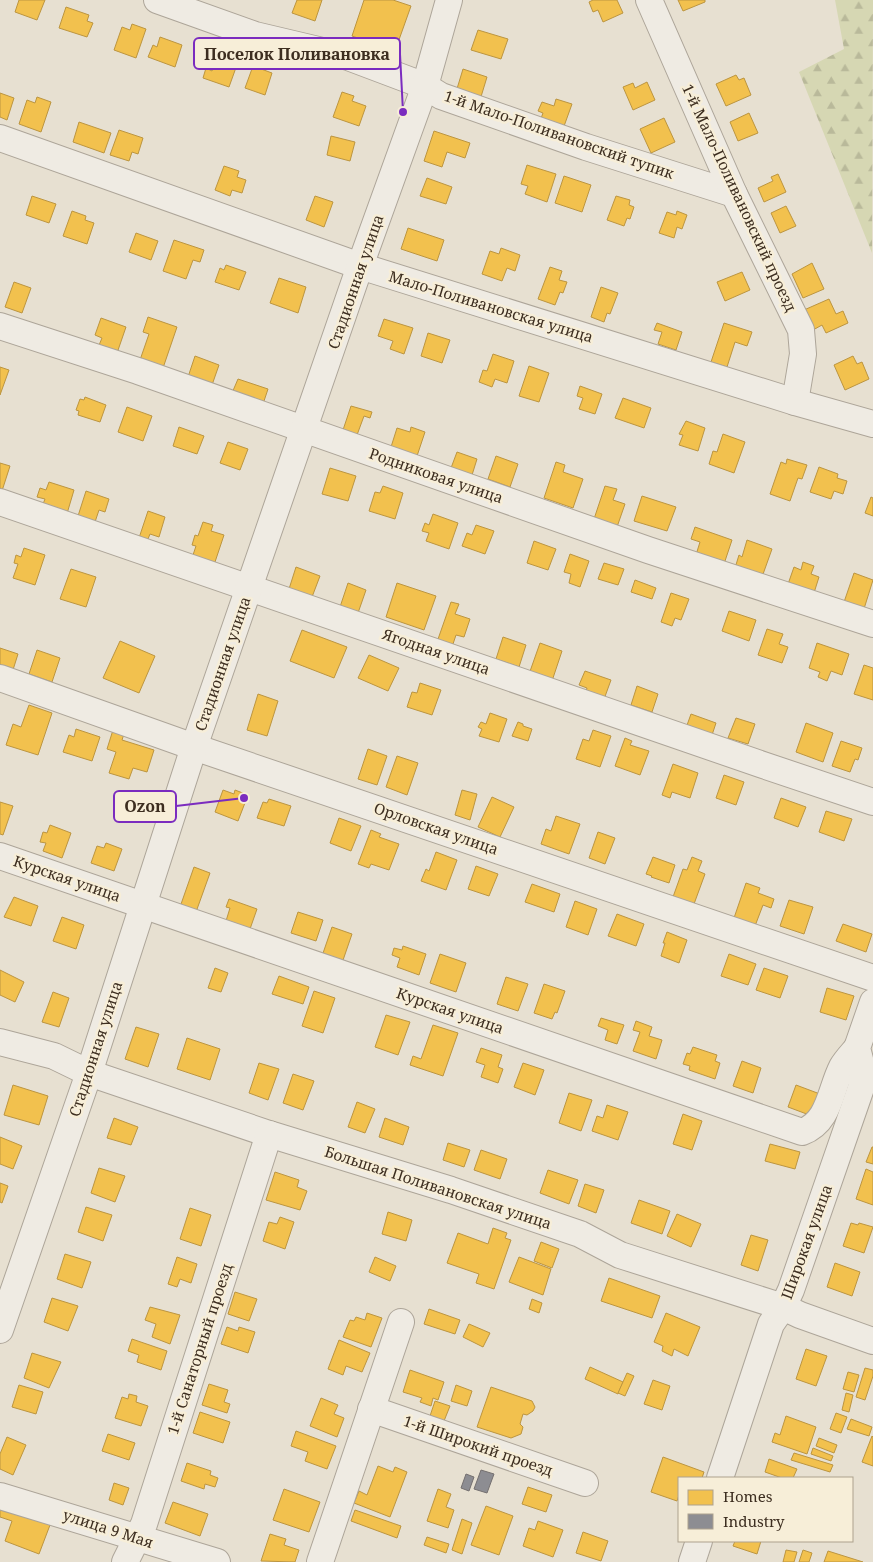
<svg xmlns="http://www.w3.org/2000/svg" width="873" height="1562" font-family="'Noto Serif',serif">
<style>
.forest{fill:url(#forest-firs)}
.homes{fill:#f2c14e;stroke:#bc9540}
.industry{fill:#8d8d92;stroke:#757070}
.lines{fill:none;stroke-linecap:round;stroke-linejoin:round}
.minor-casing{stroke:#ada599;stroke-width:28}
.minor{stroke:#efebe3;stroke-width:26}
.labels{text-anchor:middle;stroke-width:5;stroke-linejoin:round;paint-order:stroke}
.street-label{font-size:15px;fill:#3d2e20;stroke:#f7eed8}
.leader{fill:none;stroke:#7b2cbf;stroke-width:2}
.callout-dot{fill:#7b2cbf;stroke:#f7eed8;stroke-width:2}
.callout{fill:#f7eed8;stroke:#7b2cbf;stroke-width:2}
.callout-label{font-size:16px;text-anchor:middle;font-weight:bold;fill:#3d2e20}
</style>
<defs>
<pattern id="forest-firs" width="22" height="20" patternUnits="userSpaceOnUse" patternTransform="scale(1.25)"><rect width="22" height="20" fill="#d6d7b3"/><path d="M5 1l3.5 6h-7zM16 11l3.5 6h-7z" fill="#b9b99a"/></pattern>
</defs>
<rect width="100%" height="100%" fill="#e7e0d1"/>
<!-- forest -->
<polygon class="forest" points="835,0 873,0 872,253 799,72 844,49"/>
<!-- homes -->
<g class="homes">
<polygon points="19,0 45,0 37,20 15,12"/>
<polygon points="297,0 322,0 315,21 292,13"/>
<polygon points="364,0 393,0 411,6 395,51 352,36"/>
<polygon points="593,0 617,0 623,13 603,22 598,10 593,12 589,2"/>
<polygon points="678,0 705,0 705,2 683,11"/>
<polygon points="66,7 89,15 87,21 93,23 87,37 59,28"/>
<polygon points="132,24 146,29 136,58 114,50 122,27 130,30"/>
<polygon points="478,30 508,39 501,59 471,50"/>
<polygon points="160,37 182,45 175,67 148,57 153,45 157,47"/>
<polygon points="218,54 238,62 229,87 203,78 206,68 212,71"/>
<polygon points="253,66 272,73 265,95 245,88"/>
<polygon points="463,69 487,77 480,100 456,92"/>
<polygon points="736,75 739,80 744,78 751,95 726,106 716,84"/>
<polygon points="647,82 655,100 633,110 623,87 633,83 635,88"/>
<polygon points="342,92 354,96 352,101 366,106 359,126 333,117"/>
<polygon points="0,93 14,98 7,120 0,117"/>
<polygon points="37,97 51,102 41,132 19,124 27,100 35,103"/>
<polygon points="556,99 572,104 563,129 540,121 543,113 538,111 542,102 554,106"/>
<polygon points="749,113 758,133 738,141 730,122"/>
<polygon points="664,118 675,142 651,153 640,129"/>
<polygon points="79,122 111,133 104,153 73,142"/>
<polygon points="119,130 143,138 138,154 132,152 129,161 110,155"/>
<polygon points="434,131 470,143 465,158 447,152 442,167 424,161"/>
<polygon points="331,136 355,142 350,161 327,155"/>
<polygon points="527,165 556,174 547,202 525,194 528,186 521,184"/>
<polygon points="224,166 239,171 237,177 246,180 242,193 232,190 230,196 215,190"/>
<polygon points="778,174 786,192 764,202 758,188 773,181 771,177"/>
<polygon points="564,176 591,185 582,212 555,203"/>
<polygon points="427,178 452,187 446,204 420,196"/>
<polygon points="32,196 56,204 49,223 26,215"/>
<polygon points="315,196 333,202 324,227 306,220"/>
<polygon points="616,196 630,200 629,205 634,207 630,219 627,218 624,226 607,220"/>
<polygon points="786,206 796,226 780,233 771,213"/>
<polygon points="72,211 86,216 85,220 94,223 87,244 63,236"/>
<polygon points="677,211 687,215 682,229 677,227 674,238 659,233 667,212 676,215"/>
<polygon points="408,228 444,240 437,261 401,249"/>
<polygon points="136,233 158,241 151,260 129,252"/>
<polygon points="174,240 204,250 200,262 193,260 186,279 163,271"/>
<polygon points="501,248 520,255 515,271 507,268 502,281 482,274 490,251 499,254"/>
<polygon points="812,263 824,289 803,298 792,274"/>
<polygon points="226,265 246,272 239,290 215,282 220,268 224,270"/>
<polygon points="550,267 562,271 559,280 567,282 563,293 560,292 555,305 538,299"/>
<polygon points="742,272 750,290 725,301 717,282"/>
<polygon points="279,278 306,287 298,313 270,303"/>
<polygon points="14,282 31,288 22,313 5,307"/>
<polygon points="601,287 618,293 610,314 607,313 604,322 591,317"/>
<polygon points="829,299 836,314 843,311 848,323 826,333 822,325 813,330 804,310"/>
<polygon points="148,317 177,327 163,368 140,360 149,334 143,332"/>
<polygon points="101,318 126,327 116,356 97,350 102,338 95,335"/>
<polygon points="384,319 413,328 404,354 390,349 393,341 378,336"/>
<polygon points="657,323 682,332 676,350 658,344 662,332 654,330"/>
<polygon points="724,323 752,332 747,346 735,342 727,367 711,362"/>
<polygon points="428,333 450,340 442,363 421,356"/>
<polygon points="493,354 514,361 507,383 495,379 492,387 479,382 483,370 487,371"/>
<polygon points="195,356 219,365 212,385 188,377"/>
<polygon points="853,356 857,364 862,362 869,379 845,390 834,365"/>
<polygon points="529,366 549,373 539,402 519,396"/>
<polygon points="0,367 9,370 0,395"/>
<polygon points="238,379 268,389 263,404 232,393"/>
<polygon points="580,386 602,394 595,414 579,409 583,398 577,396"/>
<polygon points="85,397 106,405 100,422 78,415 79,411 76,410 80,399 84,400"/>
<polygon points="623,398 651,408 644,428 615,418"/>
<polygon points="351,406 372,412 370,418 364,416 357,435 343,430"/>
<polygon points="127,407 152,416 143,441 118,432"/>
<polygon points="686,421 705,428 698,451 679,445 683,435 679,434"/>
<polygon points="179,427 204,436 197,454 173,446"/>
<polygon points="411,427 425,432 417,456 391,447 397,428 410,432"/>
<polygon points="723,434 745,442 734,473 709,464 713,451 717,452"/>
<polygon points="228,442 248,449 240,470 220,463"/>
<polygon points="457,452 477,459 472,475 451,468"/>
<polygon points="496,456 518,464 510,487 488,479"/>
<polygon points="787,459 807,465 802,479 798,478 790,501 770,494 781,462 786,464"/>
<polygon points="556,462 565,465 563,472 583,479 573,508 544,498"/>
<polygon points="0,463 10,466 1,494 0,493"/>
<polygon points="819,467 838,474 837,478 847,481 843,494 834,491 831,499 810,492"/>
<polygon points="330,468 356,476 348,501 322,494"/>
<polygon points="49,482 74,490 66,517 41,509 45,499 37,497 40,488 46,490"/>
<polygon points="383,486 403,493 395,519 369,511 375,492 380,493"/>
<polygon points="605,486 617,489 613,500 625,504 617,527 594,519"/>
<polygon points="86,491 109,499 105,512 99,510 95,522 78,516"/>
<polygon points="642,496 676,507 667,531 634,521"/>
<polygon points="871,497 873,498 873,516 865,513"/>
<polygon points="148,511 165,517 159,537 150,534 146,544 138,541"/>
<polygon points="433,514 458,523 449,549 426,541 429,533 422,531 425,523 429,525"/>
<polygon points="203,522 213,525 211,531 224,535 214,565 192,558 196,546 192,545 195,535 198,536"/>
<polygon points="476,525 494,531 485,554 462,546 467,533 472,535"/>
<polygon points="695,527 732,540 723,567 695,558 700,542 691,539"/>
<polygon points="747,540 772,549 762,577 735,568 739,555 742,557"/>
<polygon points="534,541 556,549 548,570 527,563"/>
<polygon points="24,548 45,555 35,585 13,578 18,564 14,563 16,555 21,557"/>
<polygon points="570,554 589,561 580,587 569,583 571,574 564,572"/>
<polygon points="803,562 814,566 811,574 819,577 813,596 787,587 794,567 801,570"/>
<polygon points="604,563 624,569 618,585 598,579"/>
<polygon points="296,567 320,576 312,597 289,589"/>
<polygon points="71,569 96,577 86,607 60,599"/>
<polygon points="854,573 873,580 863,612 843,605"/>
<polygon points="635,580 656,588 652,599 631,592"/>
<polygon points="348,583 366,590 358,613 340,607"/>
<polygon points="397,583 436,596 424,630 386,617"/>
<polygon points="671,593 689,599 681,620 675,618 672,626 661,622"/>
<polygon points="451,602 459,604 455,614 470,619 464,637 456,635 452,647 437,642"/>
<polygon points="729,611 756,620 749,641 722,631"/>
<polygon points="767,629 783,634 779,644 788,647 782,663 758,655"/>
<polygon points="302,630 347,647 334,678 290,661"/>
<polygon points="503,637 526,645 519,667 496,659"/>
<polygon points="120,641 155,656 139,693 103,678"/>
<polygon points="540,643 562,651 551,684 528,677"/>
<polygon points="817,643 849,654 842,675 831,671 827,681 818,677 820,672 809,668"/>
<polygon points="0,648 18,654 12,673 0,669"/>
<polygon points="37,650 60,658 52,682 29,674"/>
<polygon points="369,655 399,668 388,691 358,678"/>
<polygon points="864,665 873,668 873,700 854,694"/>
<polygon points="585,671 611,680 603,702 585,695 587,688 579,685"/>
<polygon points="420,683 441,690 432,715 407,707 412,692 417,693"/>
<polygon points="637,686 658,694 652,712 631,705"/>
<polygon points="258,694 278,701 267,736 247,730"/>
<polygon points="29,705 52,713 38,755 6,745 13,724 21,727"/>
<polygon points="490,713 507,719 499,742 479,736 482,729 478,727 481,722 486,724"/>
<polygon points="691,714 716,723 711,738 686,728"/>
<polygon points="736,718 755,724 748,744 728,738"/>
<polygon points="518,722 523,724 523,726 532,729 528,741 512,736"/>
<polygon points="806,723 833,733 823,762 796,752"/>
<polygon points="76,729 100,737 92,761 63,752 69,735 74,737"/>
<polygon points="113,730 124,734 122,740 154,750 147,772 133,768 129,779 109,773 116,752 107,749"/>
<polygon points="593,730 611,736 600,767 576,759 583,739 589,741"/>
<polygon points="625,738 632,741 630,745 649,751 640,775 615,766"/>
<polygon points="841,741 862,748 858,760 855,759 850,772 832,766"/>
<polygon points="368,749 387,756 377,785 358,779"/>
<polygon points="397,756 418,763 407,795 386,787"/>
<polygon points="673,764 698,773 690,798 672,792 670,798 662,795"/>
<polygon points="724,775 744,782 736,805 716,798"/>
<polygon points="223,790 234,794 235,790 248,795 238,821 215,812"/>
<polygon points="462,790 477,794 470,820 455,815"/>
<polygon points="492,797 514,807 500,837 478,827"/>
<polygon points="781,798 806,807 798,827 774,818"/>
<polygon points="269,799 291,806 284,826 257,818 263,802 267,803"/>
<polygon points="0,802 13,806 3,835 0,834"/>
<polygon points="826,811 852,819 844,841 819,832"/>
<polygon points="556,816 580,824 569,854 541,844 546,829 551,831"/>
<polygon points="339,818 361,826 351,851 330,843"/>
<polygon points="50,825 71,833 62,858 43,851 46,843 40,842 43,832 47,833"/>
<polygon points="371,830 381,834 379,837 399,844 389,870 371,864 369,868 358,864"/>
<polygon points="598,832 615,838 605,864 589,858"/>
<polygon points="106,843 122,849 114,871 91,863 97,846 104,848"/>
<polygon points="436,852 457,860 446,890 421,881 426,869 429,871"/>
<polygon points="653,857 675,865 669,883 651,877 652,876 646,874"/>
<polygon points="692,857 702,861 698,871 705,874 694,904 673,897 683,869 687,870"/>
<polygon points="476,866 498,874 489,896 468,889"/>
<polygon points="194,867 210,873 196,912 180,907"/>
<polygon points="746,883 760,888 758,893 774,899 771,908 763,905 755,926 734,918"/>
<polygon points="532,884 560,894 554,912 525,902"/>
<polygon points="14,897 38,906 31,926 4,917"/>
<polygon points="229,899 257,909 250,929 226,921 230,908 226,907"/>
<polygon points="789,900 813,907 804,934 780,926"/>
<polygon points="575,901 597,909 588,935 566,927"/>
<polygon points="298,912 323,920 316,941 291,933"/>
<polygon points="617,914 644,924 636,946 608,936"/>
<polygon points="62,917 84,925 76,949 53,941"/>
<polygon points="843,924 872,934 866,952 836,941"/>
<polygon points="332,927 352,934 341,966 321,959"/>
<polygon points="667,932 687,940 679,963 661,956 665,943 663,943"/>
<polygon points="403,946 426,954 419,975 397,967 400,958 392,955 394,948 402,950"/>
<polygon points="440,954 466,963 456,992 430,983"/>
<polygon points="729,954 756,964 748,985 721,976"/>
<polygon points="215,968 228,973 221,992 208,988"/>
<polygon points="764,968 788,976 780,998 756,990"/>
<polygon points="0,970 24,982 15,1002 0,995"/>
<polygon points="279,976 309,987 303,1004 272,994"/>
<polygon points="506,977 528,984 518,1011 497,1004"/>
<polygon points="544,984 565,991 557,1013 555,1012 552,1019 534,1013"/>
<polygon points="827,988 854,996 846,1020 820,1012"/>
<polygon points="314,991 335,998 323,1033 302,1026"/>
<polygon points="53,992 69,998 59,1027 42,1022"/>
<polygon points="386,1015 410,1022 398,1055 375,1047"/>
<polygon points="601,1018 624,1025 617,1044 605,1040 608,1030 598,1026"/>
<polygon points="636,1021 652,1027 649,1036 662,1040 656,1059 633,1051 640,1032 633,1030"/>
<polygon points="433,1025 458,1033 443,1076 410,1065 413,1056 421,1059"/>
<polygon points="136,1027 159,1034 148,1067 125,1059"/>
<polygon points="187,1038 220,1049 210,1080 177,1069"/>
<polygon points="693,1047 717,1055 715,1061 720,1063 715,1079 689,1070 690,1066 683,1064 687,1053 690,1054"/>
<polygon points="481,1048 502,1055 498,1067 503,1069 498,1083 481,1077 485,1065 476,1062"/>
<polygon points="742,1061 761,1068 753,1093 733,1086"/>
<polygon points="259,1063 279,1069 268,1100 249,1093"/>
<polygon points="523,1063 544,1070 535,1095 514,1087"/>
<polygon points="293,1074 314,1081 303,1110 283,1103"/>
<polygon points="13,1085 48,1096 39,1125 4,1115"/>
<polygon points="796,1085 820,1094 812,1116 788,1107"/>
<polygon points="569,1093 592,1100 581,1131 559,1123"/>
<polygon points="357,1102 375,1109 365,1133 348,1127"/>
<polygon points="607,1105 628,1112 618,1140 592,1131 597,1116 603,1118"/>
<polygon points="683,1114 702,1121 692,1150 673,1144"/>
<polygon points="114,1118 138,1127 131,1145 107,1138"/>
<polygon points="385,1118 409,1127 403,1145 379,1137"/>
<polygon points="0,1137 22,1146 13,1169 0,1164"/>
<polygon points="448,1143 470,1150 464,1167 443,1160"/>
<polygon points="770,1144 800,1152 795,1169 765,1161"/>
<polygon points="872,1147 873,1147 873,1164 866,1162"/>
<polygon points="481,1150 507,1159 500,1179 474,1170"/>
<polygon points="99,1168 125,1176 115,1202 91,1193"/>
<polygon points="866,1169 873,1172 873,1205 856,1199"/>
<polygon points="548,1170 578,1180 569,1204 540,1193"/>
<polygon points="275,1172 299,1180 297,1187 307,1191 300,1210 266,1200"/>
<polygon points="0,1183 8,1186 2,1203 0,1202"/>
<polygon points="585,1184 604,1190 596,1213 578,1206"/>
<polygon points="639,1200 670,1211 662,1234 631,1223"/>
<polygon points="86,1207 112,1215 103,1241 78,1232"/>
<polygon points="190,1208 211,1215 201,1246 180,1239"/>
<polygon points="388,1212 412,1220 406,1241 382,1234"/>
<polygon points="677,1214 701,1224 691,1247 667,1236"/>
<polygon points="280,1217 294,1222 285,1249 263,1241 269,1222 277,1224"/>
<polygon points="851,1223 858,1225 859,1223 873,1227 864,1253 843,1246"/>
<polygon points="493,1228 507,1233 505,1238 511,1240 494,1289 476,1283 479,1274 447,1263 458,1233 488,1244"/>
<polygon points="751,1235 768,1240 758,1271 741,1265"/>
<polygon points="541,1242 559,1249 552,1268 534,1261"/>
<polygon points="65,1254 91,1262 82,1288 57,1279"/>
<polygon points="177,1257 197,1264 191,1283 180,1279 177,1287 168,1284"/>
<polygon points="375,1257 396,1266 390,1281 369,1272"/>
<polygon points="519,1257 551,1269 543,1295 509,1282"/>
<polygon points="835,1263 860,1272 852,1296 827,1287"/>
<polygon points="609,1278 660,1296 652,1318 601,1301"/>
<polygon points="235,1292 257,1299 249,1321 228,1314"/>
<polygon points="52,1298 78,1306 68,1331 44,1322"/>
<polygon points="532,1299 542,1303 539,1313 529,1309"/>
<polygon points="150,1307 180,1315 170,1344 152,1337 156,1324 145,1320"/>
<polygon points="429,1309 460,1320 455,1334 424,1324"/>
<polygon points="367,1313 382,1318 371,1347 343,1337 350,1320 354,1321 356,1317 365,1320"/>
<polygon points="666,1313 700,1327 688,1356 674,1349 672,1356 662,1351 663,1346 654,1342"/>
<polygon points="469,1324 490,1333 483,1347 463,1337"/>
<polygon points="227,1327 238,1331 239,1327 255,1332 248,1353 221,1344"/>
<polygon points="132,1339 167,1351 161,1370 137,1362 139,1355 128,1351"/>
<polygon points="339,1340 370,1353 362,1372 346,1366 343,1375 328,1369"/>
<polygon points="806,1349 827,1356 816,1386 796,1379"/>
<polygon points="32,1353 61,1362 49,1388 24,1378"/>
<polygon points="590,1367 623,1382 618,1394 585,1379"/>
<polygon points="865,1368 873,1370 873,1376 865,1400 856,1397"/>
<polygon points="410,1370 444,1382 438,1400 433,1398 431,1406 420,1402 422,1398 403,1392"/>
<polygon points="848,1372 859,1375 854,1392 843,1389"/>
<polygon points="627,1373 634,1376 625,1396 618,1393"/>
<polygon points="653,1380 670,1386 662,1410 644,1404"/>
<polygon points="209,1384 228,1390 224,1402 230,1404 227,1413 202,1405"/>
<polygon points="19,1385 43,1392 36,1414 12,1407"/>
<polygon points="456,1385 472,1391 467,1406 451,1401"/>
<polygon points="491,1387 532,1401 535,1407 533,1411 527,1415 523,1414 520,1424 523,1427 521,1434 511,1438 477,1427"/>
<polygon points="846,1393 853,1395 849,1412 842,1410"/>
<polygon points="129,1394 137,1396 136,1402 148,1406 141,1426 115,1418 122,1397 128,1399"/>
<polygon points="321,1398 338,1405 334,1414 344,1418 337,1437 310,1426"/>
<polygon points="435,1401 450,1406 444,1421 430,1416"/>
<polygon points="200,1412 230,1422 223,1443 193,1433"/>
<polygon points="836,1413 847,1417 841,1433 830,1429"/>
<polygon points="786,1416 816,1427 807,1454 772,1442 775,1433 780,1435"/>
<polygon points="851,1419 872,1427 869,1436 847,1429"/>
<polygon points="296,1431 336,1446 327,1469 305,1461 308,1452 291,1446"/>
<polygon points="108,1434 135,1443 129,1460 102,1451"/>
<polygon points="872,1436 873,1437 873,1466 862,1462"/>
<polygon points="7,1437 26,1445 13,1475 0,1469 0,1454"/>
<polygon points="819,1438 837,1445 834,1453 816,1446"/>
<polygon points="813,1448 833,1456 831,1461 811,1454"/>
<polygon points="794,1453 833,1465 830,1472 791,1460"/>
<polygon points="663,1457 704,1472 702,1478 679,1478 679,1495 677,1501 651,1492"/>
<polygon points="769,1459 797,1469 793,1478 782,1478 765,1472"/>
<polygon points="187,1463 211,1471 210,1475 218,1478 215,1487 205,1484 204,1489 181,1481"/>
<polygon points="378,1466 393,1472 395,1467 407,1472 390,1517 354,1503 359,1491 367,1495"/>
<polygon points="114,1483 129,1488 123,1505 109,1500"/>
<polygon points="528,1487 552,1495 546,1512 522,1504"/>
<polygon points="284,1489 320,1502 309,1532 273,1520"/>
<polygon points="438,1489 451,1494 446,1507 454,1510 448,1528 427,1521"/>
<polygon points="173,1502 208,1514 200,1536 165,1523"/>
<polygon points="0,1503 50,1525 39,1554 5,1541 12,1521 0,1517"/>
<polygon points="486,1506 513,1516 499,1555 471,1545"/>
<polygon points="355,1510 401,1526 397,1538 351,1521"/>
<polygon points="462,1519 472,1523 462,1554 452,1550"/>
<polygon points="538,1521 563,1530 553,1557 523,1546 529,1528 535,1530"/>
<polygon points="583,1532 608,1541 601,1561 576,1553"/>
<polygon points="270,1534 286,1539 284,1545 299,1550 295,1562 261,1561"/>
<polygon points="427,1537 449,1544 446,1553 424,1545"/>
<polygon points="735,1541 761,1541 757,1554 733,1546"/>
<polygon points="786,1550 797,1552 794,1562 783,1562"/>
<polygon points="803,1550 812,1553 809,1562 799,1562"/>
<polygon points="828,1551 863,1562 824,1562"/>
</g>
<!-- industry -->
<g class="industry">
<polygon points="481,1470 494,1474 487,1493 474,1489"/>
<polygon points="466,1474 474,1477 469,1491 461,1488"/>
</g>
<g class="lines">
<defs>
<g id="minor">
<polyline points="157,0 255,35 348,57 425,86 441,96 586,147 734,194"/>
<polyline points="649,0 734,194 801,330 803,354 795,402"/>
<polyline points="0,138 360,266 795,402 873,424"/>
<polyline points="0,326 138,371 648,550 873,624"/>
<polyline points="0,502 763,765 873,802"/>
<polyline points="0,678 194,747 873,978"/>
<path d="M0 856 802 1132C830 1122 830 1090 842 1067 846 1060 852 1054 857 1048"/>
<polyline points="0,1042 54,1056 89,1073 269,1134 451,1190 580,1234 620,1255 783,1307 800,1315 873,1341"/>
<polyline points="0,1330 89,1073 194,747 360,266 425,86 449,0"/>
<polyline points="371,1409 585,1483"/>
<polyline points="720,1478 771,1324 783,1307 791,1290 861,1088 863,1071 857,1048 873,1002"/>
<polyline points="0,1496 217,1562"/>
<polyline points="125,1562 144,1524 269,1134"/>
<polyline points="320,1562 401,1322"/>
<polyline points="692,1562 699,1541"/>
</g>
</defs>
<!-- minor casing -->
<use href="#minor" class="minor-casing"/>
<!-- minor -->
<use href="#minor" class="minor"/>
</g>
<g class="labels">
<!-- street labels -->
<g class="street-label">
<text transform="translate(559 135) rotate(19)" y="5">1-й Мало-Поливановский тупик</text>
<text transform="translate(739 198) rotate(65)" y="5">1-й Мало-Поливановский проезд</text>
<text transform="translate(356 282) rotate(-71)" y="5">Стадионная улица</text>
<text transform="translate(491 307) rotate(17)" y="5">Мало-Поливановская улица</text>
<text transform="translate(436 476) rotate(19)" y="5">Родниковая улица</text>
<text transform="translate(436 652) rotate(19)" y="5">Ягодная улица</text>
<text transform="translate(223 664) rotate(-71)" y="5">Стадионная улица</text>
<text transform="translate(436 829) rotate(19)" y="5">Орловская улица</text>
<text transform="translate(67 879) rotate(19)" y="5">Курская улица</text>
<text transform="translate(450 1011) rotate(19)" y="5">Курская улица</text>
<text transform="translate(96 1049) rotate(-72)" y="5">Стадионная улица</text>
<text transform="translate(438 1188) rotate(18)" y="5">Большая Поливановская улица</text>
<text transform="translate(807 1242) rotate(-70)" y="5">Широкая улица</text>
<text transform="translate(200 1349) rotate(-72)" y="5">1-й Санаторный проезд</text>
<text transform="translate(478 1446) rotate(19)" y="5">1-й Широкий проезд</text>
<text transform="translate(108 1529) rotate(18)" y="5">улица 9 Мая</text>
</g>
</g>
<!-- callouts -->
<path class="leader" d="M403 112L400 54M244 798L176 806"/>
<g class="callout-dot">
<circle cx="403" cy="112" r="5"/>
<circle cx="244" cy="798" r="5"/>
</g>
<g class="callout">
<rect x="194" y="38" width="206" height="31" rx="5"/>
<rect x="114" y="791" width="62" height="31" rx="5"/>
</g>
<g class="callout-label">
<text x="297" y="60">Поселок Поливановка</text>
<text x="145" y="812">Ozon</text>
</g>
<!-- legend -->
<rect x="678" y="1477" width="175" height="65" fill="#f7eed8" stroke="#ada18e"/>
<rect x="688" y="1490" width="25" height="15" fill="#f2c14e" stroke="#ada18e"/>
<text x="723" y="1502" font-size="15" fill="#3d2e20">Homes</text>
<rect x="688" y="1514" width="25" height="15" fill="#8d8d92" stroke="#ada18e"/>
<text x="723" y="1527" font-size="15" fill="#3d2e20">Industry</text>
</svg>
